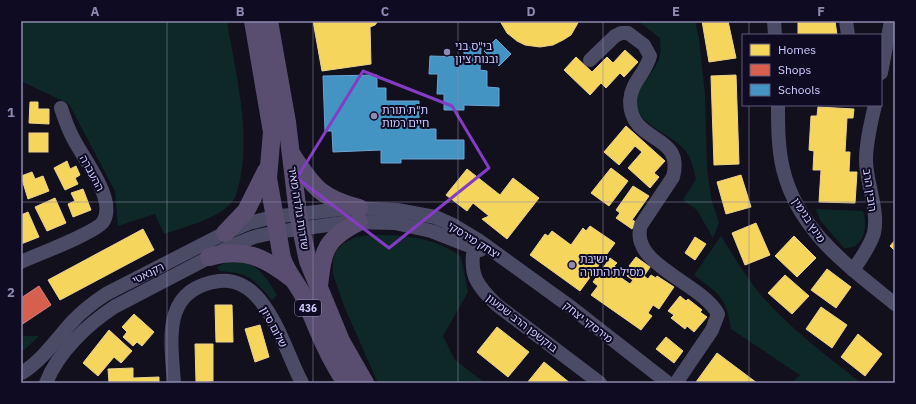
<svg xmlns="http://www.w3.org/2000/svg" width="916" height="404" font-family="'IBM Plex Sans','Noto Sans Hebrew',sans-serif">
<style>
.green{fill:#0e2828}
.homes{fill:#f6d55c;stroke:#ebd28d}
.shops{fill:#d6604d;stroke:#d48082}
.schools{fill:#4393c3;stroke:#6da4d5}
.lines{fill:none;stroke-linecap:round;stroke-linejoin:round}
.minor{stroke:#4b4b66;stroke-width:14}
.major{stroke:#594e6f;stroke-width:18}
.marked{fill:none;stroke:#843cc5;stroke-width:3;stroke-linejoin:round}
.grid{fill:none;stroke:#8e8ab0;stroke-width:1;stroke-opacity:0.55}
.poi-dot{fill:#8e8ab0;stroke:#0e0b22;stroke-width:1.5}
.labels{text-anchor:middle;stroke-width:4;stroke-linejoin:round;paint-order:stroke}
.shield{fill:#0e0b22;stroke:#9692bd;stroke-width:1}
.shield-label{font-size:10px;font-weight:bold;fill:#d0ccff}
.poi-label{font-size:11px;fill:#d0ccff;stroke:#0e0b22;text-anchor:start}
.street-label{font-size:11px;fill:#d0ccff;stroke:#0e0b22}
.neatline{fill:none;stroke:#8e8ab0;stroke-width:1.5}
.grid-label{font-size:13px;text-anchor:middle;font-weight:bold;fill:#8e8ab0}
</style>
<rect width="100%" height="100%" fill="#12101d"/>
<!-- green -->
<g class="green">
<path d="M21 21H227C235 72 253 137 238 188 237 191 236 196 234 199 223 218 184 227 164 234L155 214 118 226 115 191 69 104 21 81Z"/>
<path d="M638 21H695L699 39 705 95 707 168 711 198 719 223 713 238 697 210 683 200 696 179C694 171 692 160 687 153 675 134 633 125 637 100 639 83 656 72 660 56 661 51 660 43 660 38Z"/>
<path d="M816 209 863 211C868 226 864 250 844 248L820 220Z"/>
<path d="M372 235C404 235 435 237 461 257L468 292 443 336 455 360 485 383H378L344 306 333 274V260L336 251 344 243 356 237Z"/>
<path d="M721 236C733 256 745 275 760 294 789 328 826 355 861 383H792L800 375 731 329C726 295 719 295 694 275Z"/>
<path d="M240 260C260 267 266 277 277 295L272 300C251 277 251 274 220 271L217 267 229 261Z"/>
<polygon points="21,336 39,336 21,353"/>
</g>
<!-- homes -->
<g class="homes">
<polygon points="313,21 378,21 375,25 370,27 371,64 322,71"/>
<polygon points="500,21 579,21 571,35 563,40 553,45 540,47 525,45 517,41 507,33"/>
<polygon points="702,21 728,21 736,58 709,62"/>
<polygon points="798,21 835,21 837,35 798,35"/>
<polygon points="625,50 638,62 624,77 620,73 606,88 601,83 590,95 564,70 576,57 592,72 607,57 613,63"/>
<polygon points="736,75 739,164 714,165 711,76"/>
<polygon points="30,102 38,102 38,109 49,109 49,124 29,123"/>
<polygon points="818,107 854,109 853,118 847,118 845,152 850,152 849,172 857,172 855,203 819,202 821,170 813,170 814,151 809,150 811,116 817,116"/>
<polygon points="626,126 665,161 654,173 659,177 650,188 628,168 642,152 635,146 619,165 604,152"/>
<rect x="29" y="133" width="19" height="19"/>
<polygon points="67,161 70,169 76,166 80,175 75,178 78,184 65,190 54,168"/>
<polygon points="611,168 628,181 609,206 591,193"/>
<polygon points="467,169 500,195 513,178 539,198 507,239 482,219 489,216 473,203 467,211 446,195"/>
<polygon points="32,172 35,179 43,176 49,191 28,199 21,176"/>
<polygon points="741,175 751,207 726,214 717,182"/>
<polygon points="633,186 649,196 632,220 636,222 632,229 616,218 620,213 616,210"/>
<polygon points="83,189 91,210 73,217 68,204 75,201 71,193"/>
<polygon points="55,198 66,223 47,231 35,207"/>
<polygon points="28,212 39,237 21,244 21,215"/>
<polygon points="756,223 770,255 745,265 732,233"/>
<polygon points="590,226 615,243 580,291 530,255 545,234 548,236 552,231 571,245 583,228 586,231"/>
<polygon points="143,229 154,250 60,300 48,280"/>
<polygon points="794,236 816,258 797,277 775,256"/>
<polygon points="695,237 706,244 695,260 685,253"/>
<polygon points="895,240 895,251 890,246"/>
<polygon points="636,257 650,267 644,276 648,279 651,275 656,278 657,276 674,287 659,309 653,305 648,313 652,316 641,330 591,295 598,286 593,282 610,258 617,263 614,266 623,273 620,277 630,284 633,280 627,276 633,269 629,266"/>
<polygon points="827,269 851,287 836,308 811,290"/>
<polygon points="785,275 809,296 792,314 768,293"/>
<polygon points="680,296 686,301 688,299 702,310 700,312 707,317 694,332 687,326 685,329 671,318 674,315 668,311"/>
<polygon points="215,305 232,305 233,342 216,342"/>
<polygon points="821,307 847,325 832,348 806,329"/>
<polygon points="134,314 154,332 142,346 137,342 133,346 123,337 127,332 122,327"/>
<polygon points="260,325 269,357 255,362 245,329"/>
<polygon points="497,327 529,352 508,377 477,352"/>
<polygon points="109,330 132,351 121,363 114,357 98,376 83,363"/>
<polygon points="858,334 882,354 865,376 841,357"/>
<polygon points="666,337 683,351 674,363 656,349"/>
<polygon points="195,344 213,344 213,381 196,382"/>
<polygon points="717,353 757,383 698,383 696,382"/>
<polygon points="544,362 570,383 527,383"/>
<polygon points="133,368 133,378 159,377 159,383 109,383 108,369"/>
</g>
<!-- shops -->
<polygon class="shops" points="39,286 51,305 21,325 21,298"/>
<!-- schools -->
<g class="schools">
<polygon points="496,39 511,54 499,66 484,51"/>
<polygon points="464,47 481,48 480,70 487,71 487,87 499,88 499,106 464,105 464,110 444,110 444,94 437,94 438,74 429,74 430,56 464,57"/>
<polygon points="377,75 377,88 386,88 386,101 419,101 419,129 436,129 436,140 464,140 464,159 401,159 401,163 381,163 381,150 333,152 332,131 325,131 323,76"/>
</g>
<g class="lines">
<!-- minor -->
<g class="minor">
<polyline points="774,21 775,35"/>
<polyline points="846,21 848,35"/>
<path d="M590 60 615 36 621 33H628L644 45 650 56C646 73 631 82 630 101 630 145 685 132 673 177L641 225C628 264 702 283 718 314L712 330 676 383"/>
<polyline points="881,73 891,21"/>
<path d="M778 105C778 126 778 148 783 169 798 231 848 266 895 304"/>
<path d="M474 247C469 275 477 286 497 305L600 383"/>
<path d="M21 262C36 255 95 233 103 222 118 199 80 155 71 134 67 126 64 117 61 108"/>
<path d="M853 270C861 259 870 246 874 233 879 209 866 183 866 160 866 141 871 123 875 105"/>
<path d="M22 373C42 360 56 340 72 322 82 311 94 302 106 294L225 233 249 223 273 217 350 208 397 210 435 217 453 225 478 240 572 308 668 383"/>
<path d="M46 383C58 352 87 325 114 307L231 246 254 237 276 232 350 222 395 223 431 231 480 250"/>
<path d="M174 383C171 340 161 289 219 281 235 279 249 287 259 299 279 323 288 356 302 383"/>
</g>
<!-- major -->
<g class="major">
<path d="M253 21 272 132 268 178 282 258C287 274 298 284 305 299 317 328 328 357 346 383"/>
<polyline points="269,21 287,122 298,214 308,261 341,341 365,383"/>
<path d="M292 155C313 187 321 198 359 208"/>
<polyline points="225,233 246,211 266,171"/>
<path d="M209 257C243 247 264 257 291 278"/>
<path d="M319 286C323 250 325 239 359 222"/>
</g>
</g>
<!-- marked area -->
<path class="marked" d="M363 71 452 106 489 168 389 248 297 178Z"/>
<!-- grid -->
<path class="grid" d="M167 21V383M313 21V383M458 21V383M603 21V383M749 21V35M749 105V383M21 202H895"/>
<!-- markers -->
<g class="poi-dot">
<circle cx="447" cy="52" r="4"/>
<circle cx="374" cy="116" r="4"/>
<circle cx="572" cy="265" r="4"/>
</g>
<g class="labels">
<!-- shield labels -->
<rect class="shield" x="295" y="300" width="26" height="16" rx="3"/>
<g class="shield-label">
<text x="308" y="312">436</text>
</g>
<!-- poi labels -->
<g class="poi-label">
<text x="455" y="50">בי"ס בני<tspan x="455" dy="13">ובנות ציון</tspan></text>
<text x="382" y="114">ת"ת תורת<tspan x="382" dy="13">חיים רמות</tspan></text>
<text x="580" y="263">ישיבת<tspan x="580" dy="13">מסילת התורה</tspan></text>
</g>
<!-- street labels -->
<g class="street-label">
<text transform="translate(92 173) rotate(62)" y="4">ההעברה</text>
<text transform="translate(870 190) rotate(82)" y="4">רובין הרב</text>
<text transform="translate(299 208) rotate(81)" y="4">שדרות גולדה מאיר</text>
<text transform="translate(809 220) rotate(57)" y="4">מינץ בנימין</text>
<text transform="translate(474 240) rotate(32)" y="4">יצחק מירסקי</text>
<text transform="translate(148 273) rotate(-27)" y="4">רקנאטי</text>
<text transform="translate(588 322) rotate(38)" y="4">מירסקי יצחק</text>
<text transform="translate(522 323) rotate(38)" y="4">בוקשפן הרב שמעון</text>
<text transform="translate(274 327) rotate(62)" y="4">שלום סיון</text>
</g>
</g>
<!-- border -->
<rect width="916" height="404" fill="none" stroke="#0e0b22" stroke-width="44"/>
<!-- legend -->
<rect x="742" y="34" width="140" height="72" fill="#0e0b22" stroke="#5c587a"/>
<rect x="750" y="44" width="20" height="12" fill="#f6d55c" stroke="#5c587a"/>
<text x="778" y="54" font-size="12" fill="#d0ccff">Homes</text>
<rect x="750" y="64" width="20" height="12" fill="#d6604d" stroke="#5c587a"/>
<text x="778" y="74" font-size="12" fill="#d0ccff">Shops</text>
<rect x="750" y="84" width="20" height="12" fill="#4393c3" stroke="#5c587a"/>
<text x="778" y="94" font-size="12" fill="#d0ccff">Schools</text>
<rect x="22" y="22" width="872" height="360" class="neatline"/>
<g class="grid-label">
<text x="95" y="16">A</text>
<text x="240" y="16">B</text>
<text x="385" y="16">C</text>
<text x="531" y="16">D</text>
<text x="676" y="16">E</text>
<text x="821" y="16">F</text>
<text x="11" y="117">1</text>
<text x="11" y="297">2</text>
</g>
</svg>
